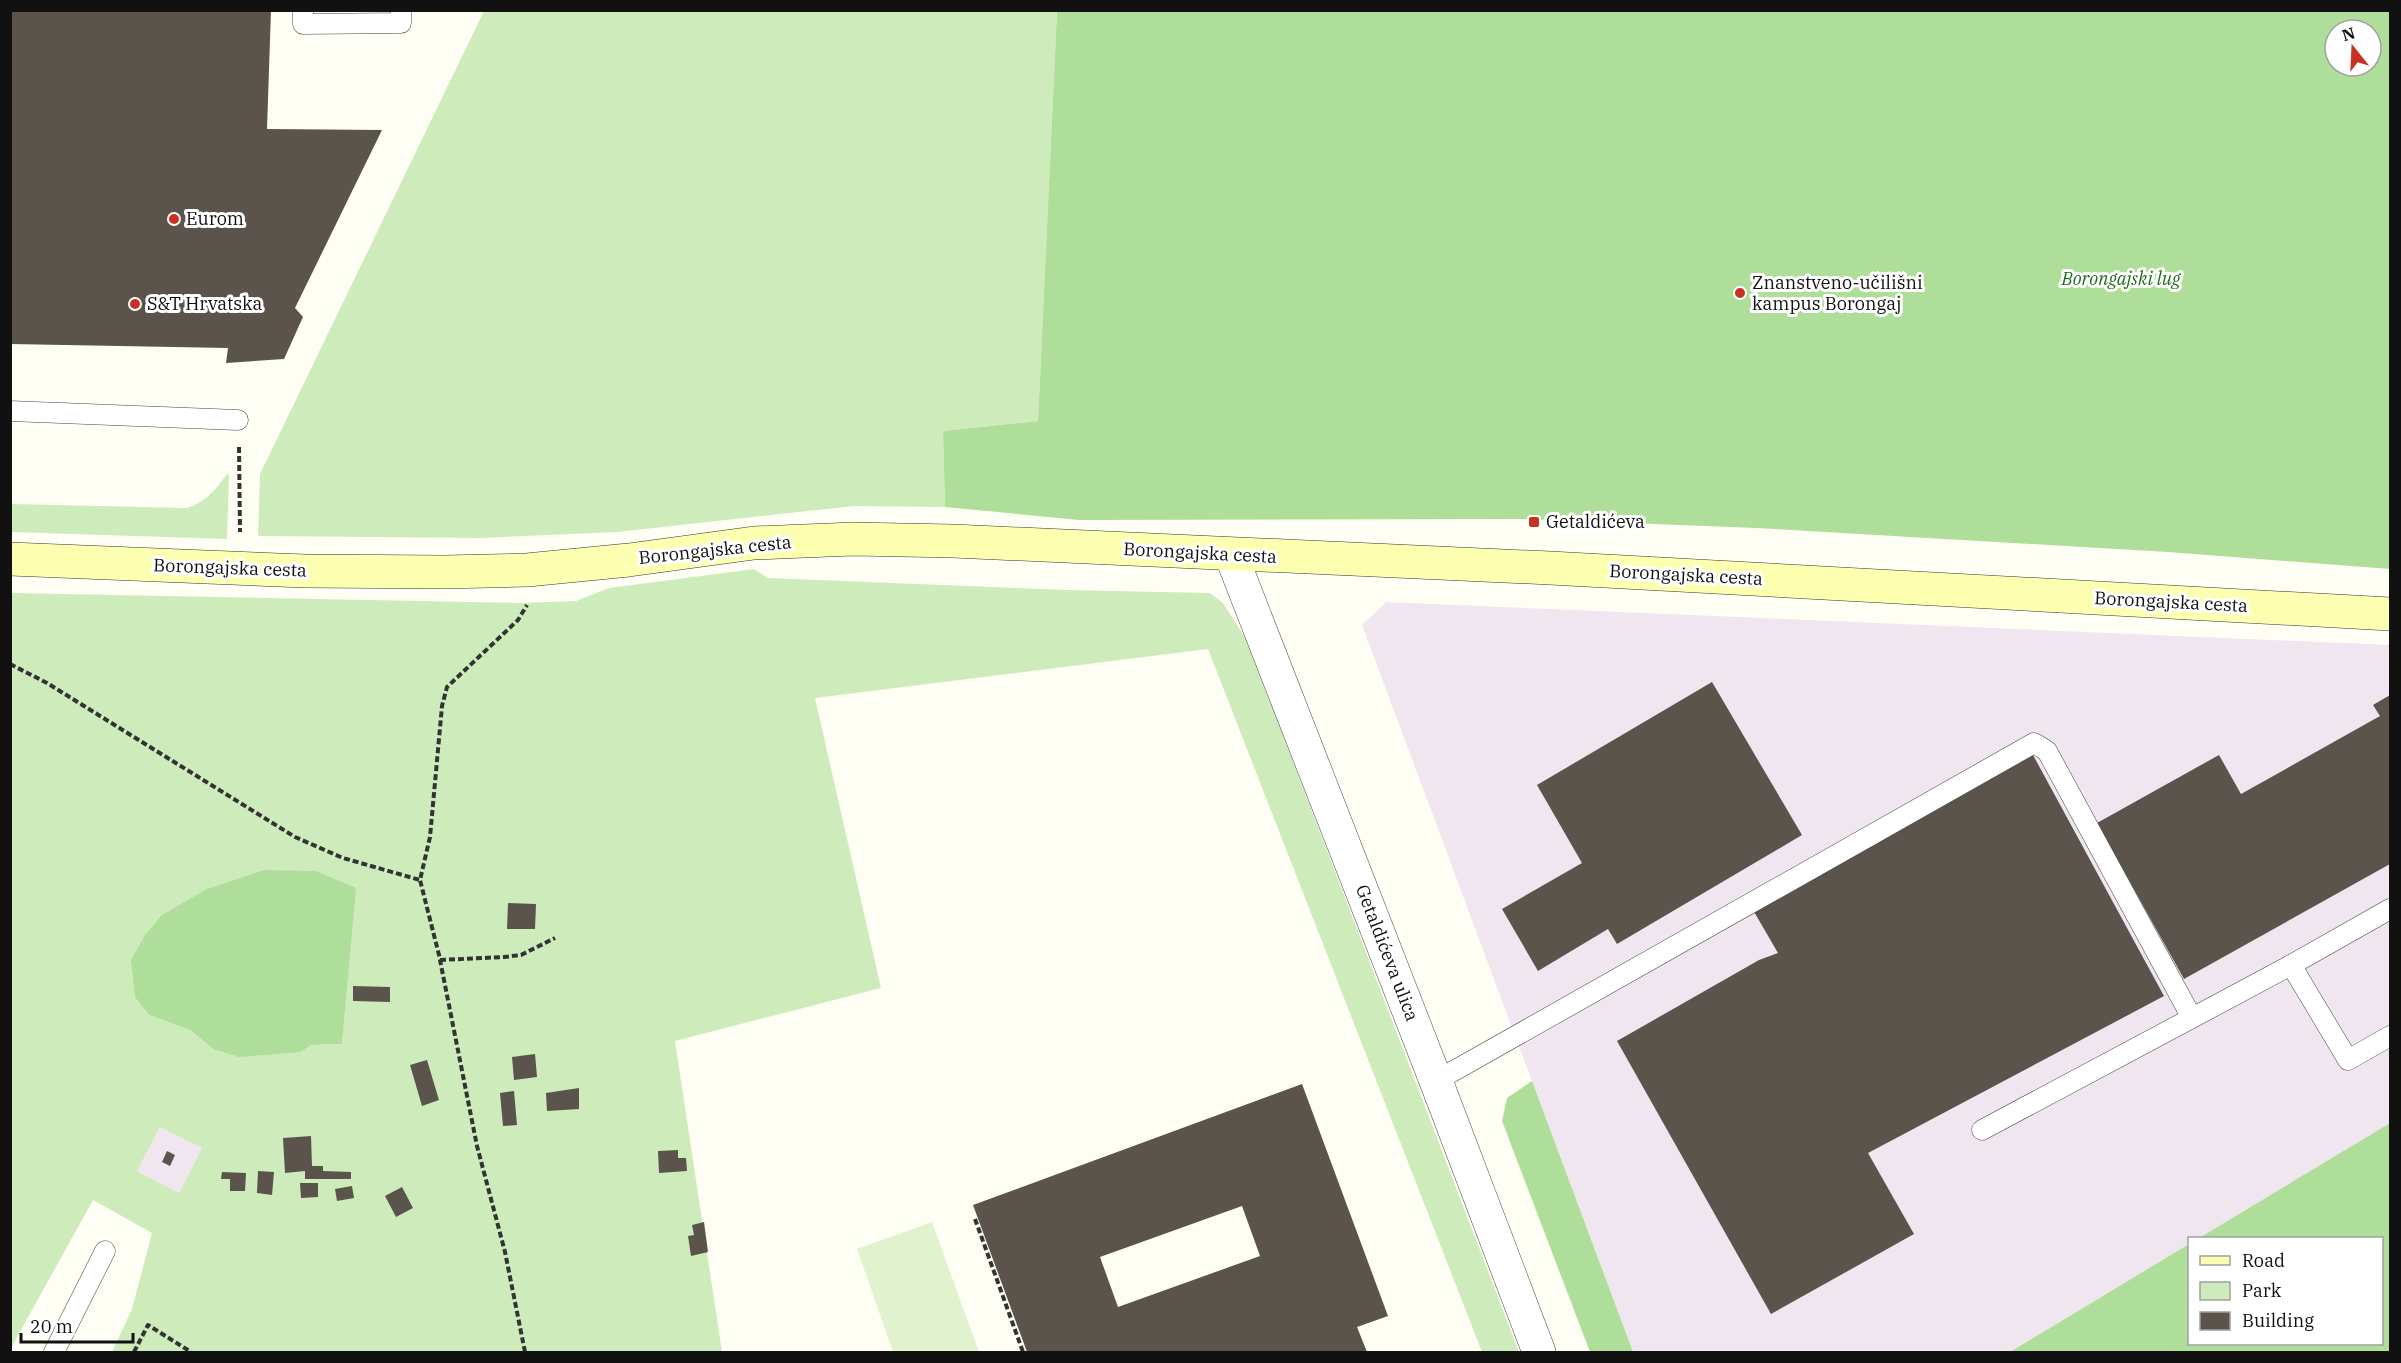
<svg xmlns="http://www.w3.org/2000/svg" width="2401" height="1363" font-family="'IBM Plex Serif',serif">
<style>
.industrial{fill:#efe6ef}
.green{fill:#ceecbb;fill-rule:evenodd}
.forest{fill:#afde9a;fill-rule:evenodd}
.pitch{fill:#e1f3ce}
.building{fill:#5a544c;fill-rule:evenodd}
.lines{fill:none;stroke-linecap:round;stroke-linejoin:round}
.lane-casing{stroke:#444;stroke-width:21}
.street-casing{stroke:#444;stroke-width:34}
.secondary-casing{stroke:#333;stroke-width:34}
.path{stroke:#333;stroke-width:4;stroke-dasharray:6 3;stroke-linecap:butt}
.lane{stroke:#fff;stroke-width:20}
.street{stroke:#fff;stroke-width:33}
.secondary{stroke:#fcffb0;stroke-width:33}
.poi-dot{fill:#c93121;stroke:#fff;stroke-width:2}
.labels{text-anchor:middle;stroke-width:6;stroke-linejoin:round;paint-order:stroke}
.poi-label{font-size:18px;fill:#111;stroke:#fff;text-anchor:start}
.park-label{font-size:18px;font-style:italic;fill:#226d1d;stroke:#fff}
.street-label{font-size:18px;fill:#111;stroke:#fff}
</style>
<rect width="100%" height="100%" fill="#fffef5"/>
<!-- industrial -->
<g class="industrial">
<polygon points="1386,602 2390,645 2390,1123 2199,1238 2190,1238 2189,1244 2010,1352 1633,1352 1362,625"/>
<polygon points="160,1127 202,1148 179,1193 137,1171"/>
</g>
<!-- green -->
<g class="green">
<polygon points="484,11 1057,11 1038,421 943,431 945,507 854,506 617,532 480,538 258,536 260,474"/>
<path d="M229 474 227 539 11 532V504L187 508C204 503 216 490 226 475Z"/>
<path d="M754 569 768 578 1066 590 1210 593 1223 603 1246 639 1519 1352H1482L1208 649 815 698 881 988 675 1041 722 1352H112L132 1309 152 1233 93 1200 11 1348V593L520 603 576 601 609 588ZM353 915 342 1044 311 1045 301 1052 213 1049 190 1030 149 1015ZM160 1127 202 1148 179 1193 137 1171Z"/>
</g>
<!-- forest -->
<g class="forest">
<path d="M1057 11H2390V569L2168 552 1757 528 1521 519 1079 520 945 507 943 431 1038 421ZM2335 30H2371V66H2335Z"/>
<polygon points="264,870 316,871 356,888 342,1044 311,1045 301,1052 239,1057 213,1049 190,1030 149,1015 135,997 131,960 145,935 162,915 207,889"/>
<polygon points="1532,1081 1633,1352 1590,1352 1502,1121 1507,1098"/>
<polygon points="2390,1123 2390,1352 2010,1352 2189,1244 2190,1344 2382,1344 2382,1238 2199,1238"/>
</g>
<!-- pitch -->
<polygon class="pitch" points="932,1222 979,1352 893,1352 857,1249"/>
<!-- building -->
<g class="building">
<polygon points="10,10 271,10 267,129 382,130 295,308 303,317 284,359 226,363 228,348 10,344"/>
<polygon points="1712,682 1802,835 1617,944 1608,929 1538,971 1502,909 1582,863 1537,785"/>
<polygon points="2390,695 2390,864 2184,979 2097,823 2219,755 2241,794 2380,716 2373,705"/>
<polygon points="2033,755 2164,996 1868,1153 1914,1234 1771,1314 1617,1041 1759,960 1778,953 1753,910"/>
<polygon points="508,903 536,904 535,929 507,929"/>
<polygon points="353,986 390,987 390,1002 353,1001"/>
<polygon points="535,1054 537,1077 514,1080 512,1057"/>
<polygon points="427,1060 439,1100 422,1106 410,1065"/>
<path d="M1302 1084 1388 1316 1357 1327 1367 1352H1027L973 1205ZM1242 1206 1260 1256 1118 1307 1100 1257Z"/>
<polygon points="579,1088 579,1109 547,1111 546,1093"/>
<polygon points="514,1091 517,1125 503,1126 500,1093"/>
<polygon points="311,1136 312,1166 323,1166 323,1171 351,1172 351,1179 305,1179 305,1171 285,1173 283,1138"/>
<polygon points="678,1150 678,1158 686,1158 687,1171 659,1173 658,1151"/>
<polygon points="167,1151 175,1155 170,1166 162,1162"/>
<polygon points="258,1171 274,1172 272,1195 257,1193"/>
<polygon points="222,1172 246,1173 245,1191 230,1191 230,1179 221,1179"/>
<polygon points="300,1183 318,1183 318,1197 301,1198"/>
<polygon points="352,1186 354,1198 337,1201 335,1189"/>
<polygon points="402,1187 413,1208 396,1217 385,1196"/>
<polygon points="704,1222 708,1252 691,1256 688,1236 694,1235 692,1225"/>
</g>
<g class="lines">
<defs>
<g id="lane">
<polyline points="303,10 303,24 401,23 401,10"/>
<polyline points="10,411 238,420"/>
<polyline points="2390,909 2291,965 2348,1060 2390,1036"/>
<polyline points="1436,1081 2034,743 2047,751 2192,1018 2291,965"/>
<polyline points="1982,1130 2192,1018"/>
<polyline points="54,1352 105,1251"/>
</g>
<polyline id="street" points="1231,555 1436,1081 1539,1352"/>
<polyline id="secondary" points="10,559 305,571 445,572 527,570 629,560 754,543 853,539 953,541 1550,568 2390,614"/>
</defs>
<!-- lane casing -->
<use href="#lane" class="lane-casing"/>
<!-- street casing -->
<use href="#street" class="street-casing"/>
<!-- secondary casing -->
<use href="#secondary" class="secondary-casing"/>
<!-- path -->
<g class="path">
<polyline points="239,447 240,532"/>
<polyline points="10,664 47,683 295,837 343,858 420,880"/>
<polyline points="440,960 504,957 521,955 555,938"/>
<polyline points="975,1219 1023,1352"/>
<polyline points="134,1352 148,1325 191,1352"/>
<polyline points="525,1352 505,1252 477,1146 439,955 420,880 430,837 442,706 447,687 518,620 527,605"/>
</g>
<!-- lane -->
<use href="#lane" class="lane"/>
<!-- street -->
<use href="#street" class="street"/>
<!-- secondary -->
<use href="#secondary" class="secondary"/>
</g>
<!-- markers -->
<g class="poi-dot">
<circle cx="174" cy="219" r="6"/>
<circle cx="1740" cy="293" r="6"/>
<circle cx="135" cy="304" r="6"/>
<rect x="1528" y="516" width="12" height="12" rx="3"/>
</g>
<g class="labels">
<!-- poi labels -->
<g class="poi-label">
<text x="186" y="225">Eurom</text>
<text x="1752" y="289">Znanstveno-učilišni<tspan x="1752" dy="21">kampus Borongaj</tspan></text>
<text x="147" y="310">S&amp;T Hrvatska</text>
<text x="1546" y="528">Getaldićeva</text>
</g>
<!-- park labels -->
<g class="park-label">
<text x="2121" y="285">Borongajski lug</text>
</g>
<!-- street labels -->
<g class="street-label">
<text transform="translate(715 550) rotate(-6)" y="6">Borongajska cesta</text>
<text transform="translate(1200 553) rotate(3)" y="6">Borongajska cesta</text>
<text transform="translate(230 568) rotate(2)" y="6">Borongajska cesta</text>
<text transform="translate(1686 575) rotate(3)" y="6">Borongajska cesta</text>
<text transform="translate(2171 602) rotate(3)" y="6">Borongajska cesta</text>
<text transform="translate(1387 953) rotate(69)" y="6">Getaldićeva ulica</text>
</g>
</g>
<!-- border -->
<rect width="2401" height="1363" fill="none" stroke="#111111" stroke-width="24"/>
<!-- legend -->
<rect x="2188" y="1237" width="195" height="108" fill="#ffffff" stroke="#a0a0a0" stroke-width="1.5"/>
<rect x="2200" y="1256" width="30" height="9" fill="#fcffb0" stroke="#a0a0a0" stroke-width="1.5"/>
<text x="2242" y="1267" font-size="18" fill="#111111">Road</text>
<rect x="2200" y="1282" width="30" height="18" fill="#ceecbb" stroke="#a0a0a0" stroke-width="1.5"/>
<text x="2242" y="1297" font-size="18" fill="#111111">Park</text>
<rect x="2200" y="1312" width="30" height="18" fill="#5a544c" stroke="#a0a0a0" stroke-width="1.5"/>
<text x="2242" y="1327" font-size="18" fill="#111111">Building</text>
<!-- north arrow -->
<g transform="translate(2353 48) rotate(342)"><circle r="28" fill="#ffffff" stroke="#a0a0a0" stroke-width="1.5"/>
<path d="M0-4.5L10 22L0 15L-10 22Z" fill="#c93121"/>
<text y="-9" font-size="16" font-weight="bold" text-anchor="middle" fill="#111111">N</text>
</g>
<!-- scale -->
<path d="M21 1333v9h112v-9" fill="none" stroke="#111111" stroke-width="3"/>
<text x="30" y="1333" font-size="18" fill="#111111" stroke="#ffffff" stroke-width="4.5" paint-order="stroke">20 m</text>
</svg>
